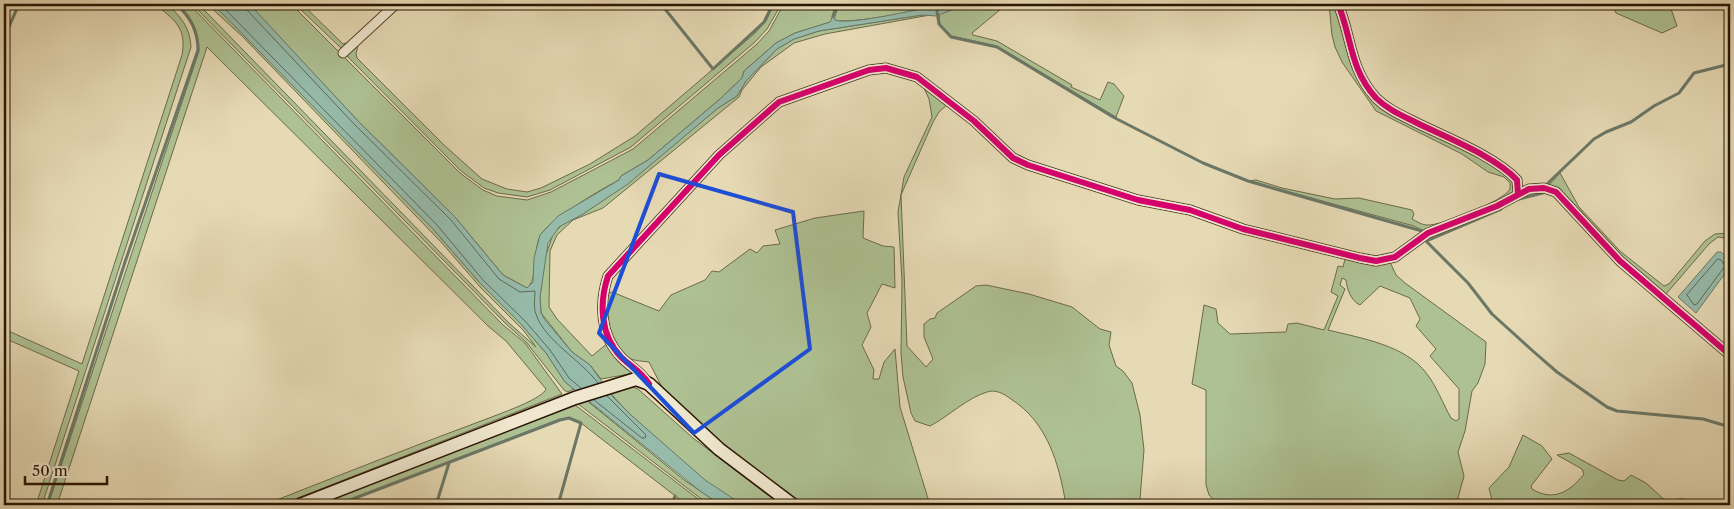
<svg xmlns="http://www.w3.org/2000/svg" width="1734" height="509" font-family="'Libre Caslon Text',serif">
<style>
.green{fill:#aec193;stroke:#6c6a4a;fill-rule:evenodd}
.water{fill:#96bbab;stroke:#6b7867}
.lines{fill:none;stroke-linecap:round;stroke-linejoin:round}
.shore{stroke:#606856;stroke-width:1}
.stream{stroke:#6b7867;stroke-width:3}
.street-casing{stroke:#5a462d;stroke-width:11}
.secondary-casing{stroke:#2b1400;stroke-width:15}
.street{stroke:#efe7cf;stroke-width:9}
.secondary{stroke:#efe7cf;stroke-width:12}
.cycleway-casing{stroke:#efe7cf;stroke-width:9}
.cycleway{stroke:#d6006c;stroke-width:6}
.marked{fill:none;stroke:#1d4ed8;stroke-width:4;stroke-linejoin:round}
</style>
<rect width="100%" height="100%" fill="#e6dab5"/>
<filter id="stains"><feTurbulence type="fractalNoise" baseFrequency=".004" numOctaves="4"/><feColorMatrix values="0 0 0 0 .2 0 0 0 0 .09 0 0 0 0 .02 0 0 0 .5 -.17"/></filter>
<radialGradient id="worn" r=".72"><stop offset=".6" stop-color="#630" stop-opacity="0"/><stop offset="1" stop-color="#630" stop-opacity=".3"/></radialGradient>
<g class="green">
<path d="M 155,4 L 167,4 C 181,17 190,27 191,47 L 42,505 L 36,505 L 79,371 L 4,338 L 4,329 L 82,364 L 182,55 C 187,27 174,20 155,4 Z"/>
<path d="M 178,4 L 189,4 L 503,325 L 525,343 L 562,394 L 280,505 L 264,505 C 342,474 419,444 497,415 C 507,411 543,398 546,389 L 506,341 L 488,326 L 207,47 L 57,505 L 48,505 L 199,51 C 199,32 192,17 178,4 Z"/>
<path d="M 192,4 L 198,4 L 209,15 L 509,323 L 536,347 L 523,330 L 481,288 L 441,242 L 243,37 L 207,4 L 213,4 L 234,24 L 433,229 L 480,283 L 521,324 L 546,353 L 565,382 L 574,389 L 568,392 L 564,390 L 526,342 L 505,323 Z"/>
<path d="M 248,4 L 291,4 L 460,173 L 483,190 L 497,196 L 527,200 L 551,192 L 633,149 L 757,44 L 769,31 L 781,9 L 788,6 L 813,4 L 844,6 L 871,4 L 947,4 C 930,9 848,25 834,20 L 837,10 L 834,9 L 831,22 L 795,33 L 776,43 L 744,71 L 742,78 L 720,99 L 648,160 L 621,176 L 619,180 C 603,188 547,221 540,236 C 533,250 538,280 527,288 L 503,275 L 455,217 L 359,122 Z"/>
<path d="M 295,4 L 302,4 L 343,44 L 353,41 L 343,50 Z"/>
<path d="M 774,4 L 788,4 L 779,8 L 767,29 L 755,42 L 631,147 L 550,190 L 527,197 L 498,193 L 484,188 L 461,171 L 346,55 L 359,41 L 356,54 L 357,58 L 444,145 L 482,179 L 507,189 L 527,192 L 541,188 L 590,164 L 635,136 L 754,34 L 766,21 Z"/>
<path d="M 967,4 L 1007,4 L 972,33 L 973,35 L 997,41 L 1072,85 L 1071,87 L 1100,100 L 1108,82 L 1114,84 L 1124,96 L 1116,117 L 997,46 L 952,36 L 940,24 L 939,14 Z"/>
<path d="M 1329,4 L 1336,4 L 1344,33 L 1375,99 L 1469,150 L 1513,179 L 1514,192 L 1510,196 L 1423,234 L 1422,230 L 1414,226 L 1249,181 L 1256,180 L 1282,188 L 1335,199 L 1359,198 L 1412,210 L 1414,214 L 1412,219 C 1416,221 1422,225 1427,225 C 1441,226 1504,201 1510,189 L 1510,183 L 1504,177 L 1488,172 L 1462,154 L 1376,111 L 1342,62 L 1335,47 L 1332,35 Z"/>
<path d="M 1611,4 L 1632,4 L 1634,7 L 1657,4 L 1670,6 L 1677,26 L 1662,33 L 1616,13 Z"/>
<path d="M 922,15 L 930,15 L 825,34 L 794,43 L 761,67 L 742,90 L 739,97 L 603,208 L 573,220 L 557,235 L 550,251 L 549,307 L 557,319 L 592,356 L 609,342 L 638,376 L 630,374 L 601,379 L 590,365 L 572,352 L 541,313 L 540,297 L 545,258 L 553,234 L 563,224 L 583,214 L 628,183 L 718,108 L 737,96 L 746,81 L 777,49 L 794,39 L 819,31 Z"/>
<path d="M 922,84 L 949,103 L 939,112 L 933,122 L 901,195 L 907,346 L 926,367 L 933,359 L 924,337 L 924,324 L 930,319 L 935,318 L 937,313 L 976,286 L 986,285 L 1029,294 L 1072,307 L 1100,329 L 1111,332 L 1109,345 L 1116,366 L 1123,371 L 1132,383 L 1140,415 L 1144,450 L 1140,499 L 1144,504 L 1150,505 L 1066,505 C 1059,464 1048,423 1011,399 C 1004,394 996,389 987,392 C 967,398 949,416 930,426 L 915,421 L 911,413 L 903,377 L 901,353 L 902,281 L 898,212 L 904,177 L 932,117 L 929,99 Z"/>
<path d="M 1560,173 L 1579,207 L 1620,251 L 1664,286 L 1669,284 L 1705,241 L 1715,234 L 1730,233 L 1730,239 L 1718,237 L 1709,244 L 1666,294 L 1636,271 L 1547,187 Z"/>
<path d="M 864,211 L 863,238 L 883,246 L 894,247 L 895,288 L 882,284 L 867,313 L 871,327 L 862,345 L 874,370 L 873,379 L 879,379 L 884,362 L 895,349 L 900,407 L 930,505 L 799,505 L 728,450 L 664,391 L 649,362 C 641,361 632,361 626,356 C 608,343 606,313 608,293 L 612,292 L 659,311 L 671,295 L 705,280 L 712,271 L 719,272 L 750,249 L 757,253 L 763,246 L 780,244 L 775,230 L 815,218 Z"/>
<path d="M 1345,259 L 1375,265 L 1390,262 L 1396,275 L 1405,283 L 1486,342 L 1485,364 L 1478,383 L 1472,391 L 1465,431 L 1458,452 L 1464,476 L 1456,505 L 1219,505 L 1209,495 L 1206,485 L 1206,390 L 1192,384 L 1204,305 L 1216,309 L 1218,323 L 1230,334 L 1286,332 L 1288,324 L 1297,323 L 1324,330 L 1338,296 L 1331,292 L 1338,266 L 1343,267 ZM 1342,278 L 1346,280 C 1347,289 1351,301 1360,305 L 1380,286 L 1410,298 L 1420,319 L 1416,326 L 1436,349 L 1430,356 L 1459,389 L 1459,419 L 1456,421 L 1451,418 C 1443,404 1437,387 1427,374 C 1406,345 1360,338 1328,330 L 1345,289 L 1340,285 Z"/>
<path d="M 627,385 L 638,389 L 693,438 L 781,505 C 770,505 755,508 743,505 C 721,501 624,412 609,391 Z"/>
<path d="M 585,399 L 684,480 L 721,505 L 709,505 L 577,403 Z"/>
<path d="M 574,404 L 706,505 L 687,505 L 581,423 L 569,418 L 560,419 L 335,505 L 314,505 Z"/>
<path d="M 1523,435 L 1542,446 L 1552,459 L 1531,486 L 1532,489 C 1553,502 1570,492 1584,474 L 1582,469 L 1557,455 L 1569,453 L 1618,480 L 1624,481 L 1631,475 L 1646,483 L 1668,503 L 1674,504 L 1678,499 L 1684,499 L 1696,505 L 1493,505 L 1489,488 L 1509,467 Z"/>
</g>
<g class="water">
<path d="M 213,4 L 248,4 L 254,9 L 359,122 L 455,217 L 503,275 L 527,288 L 533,282 L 534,258 L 540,235 L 558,216 L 619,180 L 621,176 L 648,160 L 720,99 L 742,78 L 744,71 L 776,43 L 795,33 L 830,22 L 833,16 L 835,20 C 850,26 926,7 947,4 C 953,3 960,4 967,4 L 936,16 L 922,15 L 819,31 L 794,39 L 777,49 L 746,81 L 737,96 L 718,108 L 628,184 L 583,214 L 559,227 L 548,243 L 540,297 L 541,313 L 545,320 L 572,352 L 590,365 L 613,397 L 632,416 L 705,480 L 743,505 L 721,505 L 700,491 L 565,382 L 546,353 L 521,324 L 480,283 L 433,229 Z"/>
<path d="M 1717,252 L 1721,252 L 1729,260 L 1729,268 L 1696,313 L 1678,297 Z"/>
</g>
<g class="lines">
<g class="shore">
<path d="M 220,4 L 437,225 L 483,280 L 525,321 L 550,350 L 569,378 L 581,388"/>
<path d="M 245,4 L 246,9 L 355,125 L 451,220 L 499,279 L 520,292 L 535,291 C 535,299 533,307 536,314 C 544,340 582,361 598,383"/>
<path d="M 1718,259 L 1721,260 L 1725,266 L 1697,304 L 1694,305 L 1687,295 Z"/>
<path d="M 594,400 L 642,438 L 645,438 L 646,435 L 607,396"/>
</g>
<g class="stream">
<path d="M 661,4 L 713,69 L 764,22 L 773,4"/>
<path d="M 937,11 L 939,24 L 951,37 L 997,47 L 1113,117 L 1203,163 L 1248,181 L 1422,231"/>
<path d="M 833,16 L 836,9"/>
<path d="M 4,38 L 19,4"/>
<path d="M 1548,183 L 1594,139 L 1606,132 L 1631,122 L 1654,106 L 1679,93 L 1694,73 L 1730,64"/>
<path d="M 1519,199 L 1543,193"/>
<path d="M 1501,209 L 1426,241 L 1468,283 L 1492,314 L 1534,352 L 1557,372 L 1607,407 L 1617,411 L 1703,419 L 1730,427"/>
<path d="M 47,505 L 125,262 L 198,50 C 198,31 190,16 176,4"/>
<path d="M 337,505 L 560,420 L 569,418 L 581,423 L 558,505"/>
<path d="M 436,505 L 449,463"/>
<path d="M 672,505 L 675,496"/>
</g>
<g class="street-casing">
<g id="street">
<path d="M 1338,4 C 1352,37 1349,68 1376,98 C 1387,109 1401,115 1415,122 C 1445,137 1495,156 1517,180 L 1518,194"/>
<path d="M 343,53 L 396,4"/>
<path d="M 648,383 C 639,369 631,368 621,357 C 600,335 599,303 608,276 L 719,155 L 779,102 L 869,70 L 886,68 L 917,77 L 974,121 L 1013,158 L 1028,165 L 1138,200 L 1190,210 L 1243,229 L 1360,258 L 1376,261 L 1395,257 L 1428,233 L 1497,206 L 1529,189 L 1544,188 L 1556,192 L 1620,261 L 1730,355"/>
</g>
</g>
<g class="secondary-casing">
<path id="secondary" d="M 300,505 L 575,398 L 636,379 L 649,384 L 719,449 L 793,505"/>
</g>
<use href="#street" class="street"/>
<use href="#secondary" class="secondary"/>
<g class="cycleway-casing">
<g id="cycleway">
<path d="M 1338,4 C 1352,37 1349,68 1376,98 C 1387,109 1401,115 1415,122 C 1445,137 1495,156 1517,180 L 1518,194"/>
<path d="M 649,384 C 639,369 632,368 621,357 C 600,335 599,303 608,276 L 719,155 L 779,102 L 869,70 L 886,68 L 917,77 L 974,121 L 1013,158 L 1028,165 L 1138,200 L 1190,210 L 1243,229 L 1360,258 L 1376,261 L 1395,257 L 1428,233 L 1497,206 L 1529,189 L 1544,188 L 1556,192 L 1620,261 L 1730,355"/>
</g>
</g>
<use href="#cycleway" class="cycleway"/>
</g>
<path class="marked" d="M 659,174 L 793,212 L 810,349 L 694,433 L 599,333 Z"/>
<rect width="1734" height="509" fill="none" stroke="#e6dab5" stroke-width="20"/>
<rect x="5" y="5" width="1724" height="499" fill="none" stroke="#2b1400" stroke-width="2.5"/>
<rect x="10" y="10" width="1714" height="489" fill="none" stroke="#2b1400"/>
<path d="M25 476v8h82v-8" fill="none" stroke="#2b1400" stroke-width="2.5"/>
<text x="32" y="476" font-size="15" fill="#2b1400" stroke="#efe7cf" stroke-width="4" paint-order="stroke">50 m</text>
<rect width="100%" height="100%" filter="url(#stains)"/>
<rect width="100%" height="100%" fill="url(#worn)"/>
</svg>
